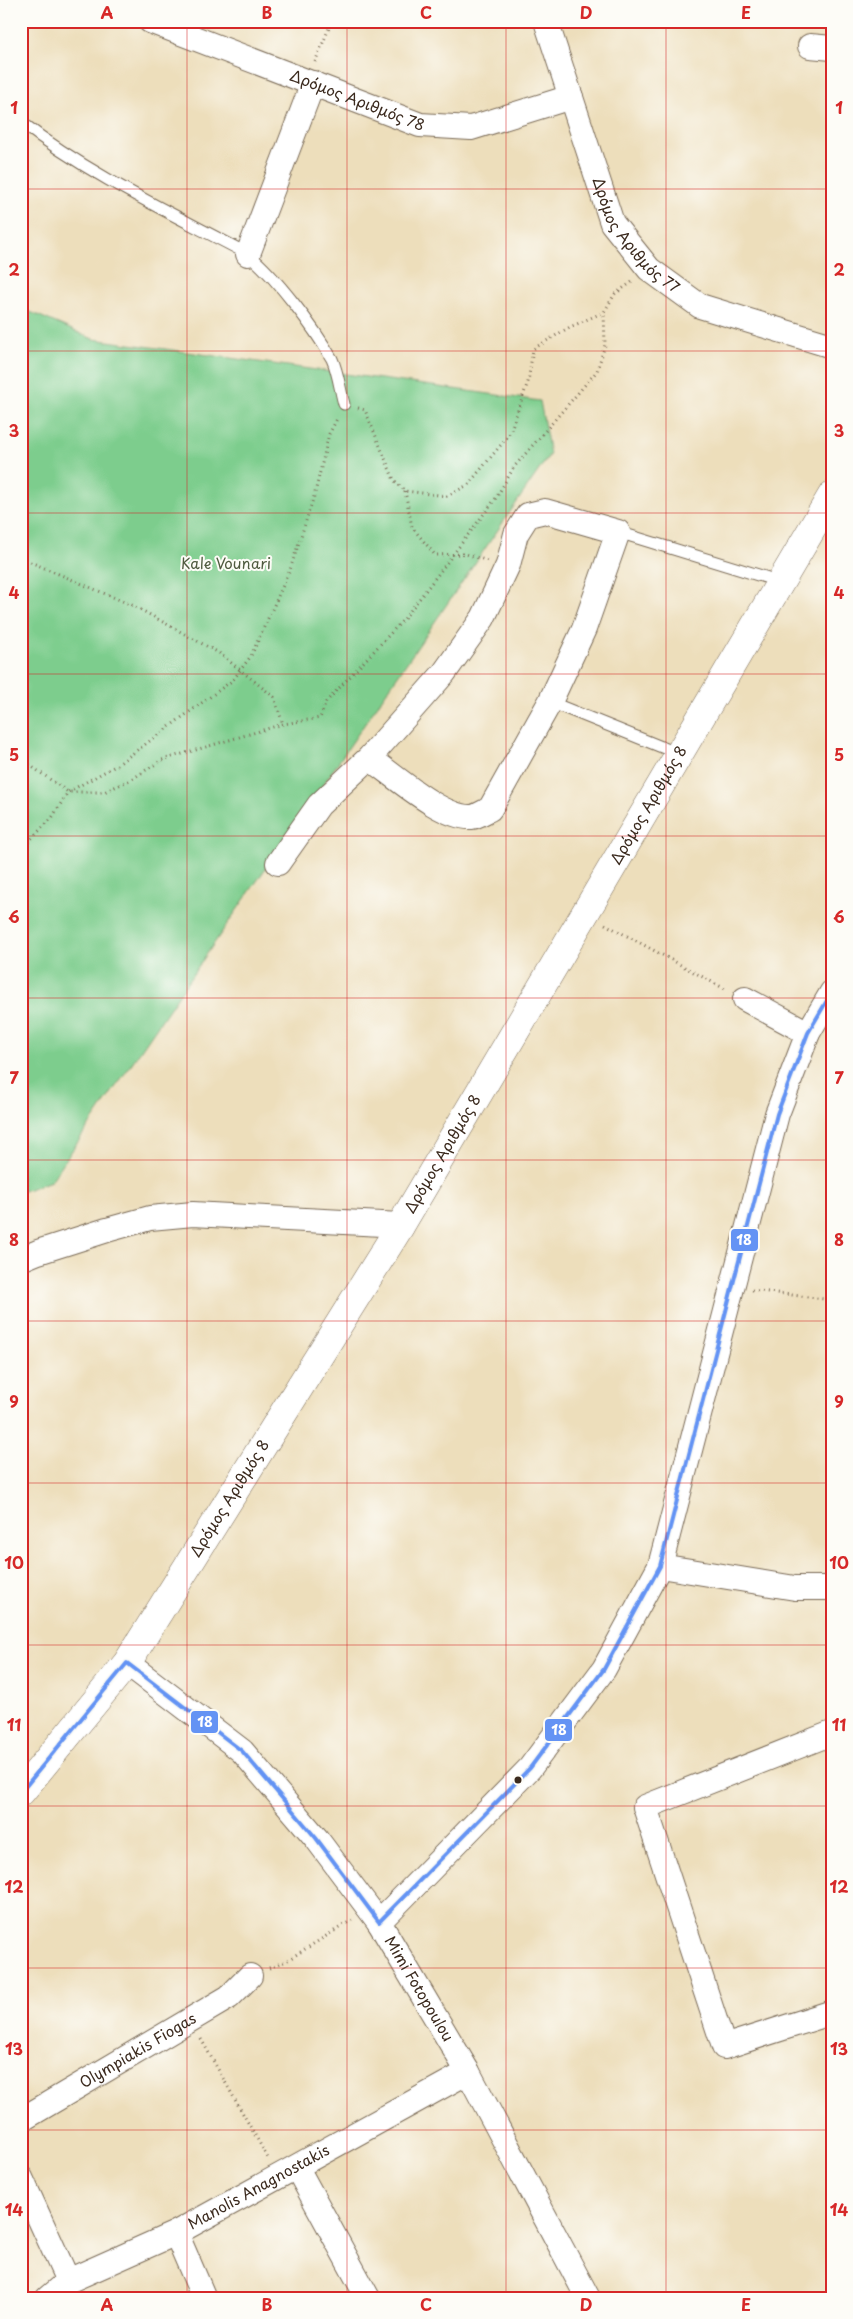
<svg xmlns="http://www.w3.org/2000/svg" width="853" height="2319" font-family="'Playpen Sans',sans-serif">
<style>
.green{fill:#7dcd8d;stroke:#5c7c56}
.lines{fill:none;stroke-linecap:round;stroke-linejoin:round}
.service-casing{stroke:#796955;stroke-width:13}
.minor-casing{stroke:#796955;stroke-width:26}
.tertiary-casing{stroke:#796955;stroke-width:29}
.path{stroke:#796955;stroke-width:3;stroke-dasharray:1 4;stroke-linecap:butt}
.service{stroke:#fff;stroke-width:11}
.minor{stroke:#fff;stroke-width:24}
.tertiary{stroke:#fff;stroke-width:28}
.bus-1-casing{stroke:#fdfcf7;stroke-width:8}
.bus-1{stroke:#6493f4;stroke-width:4}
.grid{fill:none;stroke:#d62828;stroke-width:1;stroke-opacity:0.55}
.bus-dot{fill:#3b2a1e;stroke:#fdfcf7;stroke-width:2}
.labels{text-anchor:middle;stroke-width:4;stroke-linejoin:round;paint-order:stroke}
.street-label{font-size:15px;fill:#3b2a1e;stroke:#fdfcf7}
.park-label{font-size:15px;fill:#4f5b3f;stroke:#fdfcf7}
.line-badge{stroke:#fdfcf7;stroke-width:2}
.badge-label{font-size:14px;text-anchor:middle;font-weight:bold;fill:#fff}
.neatline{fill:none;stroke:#d62828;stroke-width:2}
.grid-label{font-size:16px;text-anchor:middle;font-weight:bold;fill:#d62828}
</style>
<rect width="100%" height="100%" fill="#fdfcf7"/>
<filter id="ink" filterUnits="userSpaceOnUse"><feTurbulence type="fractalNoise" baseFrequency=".02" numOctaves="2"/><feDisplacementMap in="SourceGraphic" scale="10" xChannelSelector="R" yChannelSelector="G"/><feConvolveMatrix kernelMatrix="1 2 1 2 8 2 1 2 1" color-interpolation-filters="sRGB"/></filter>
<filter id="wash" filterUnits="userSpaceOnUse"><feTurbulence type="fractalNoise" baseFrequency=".0096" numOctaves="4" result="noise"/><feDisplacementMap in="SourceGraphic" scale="20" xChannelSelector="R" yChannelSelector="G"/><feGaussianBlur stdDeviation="1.12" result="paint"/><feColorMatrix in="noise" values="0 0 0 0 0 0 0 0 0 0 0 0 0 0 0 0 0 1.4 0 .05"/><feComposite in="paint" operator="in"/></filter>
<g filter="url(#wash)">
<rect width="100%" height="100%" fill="#eddebb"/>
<path class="green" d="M 21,308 L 93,339 L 540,401 L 550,454 L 51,1181 L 21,1192 Z"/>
</g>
<g filter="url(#ink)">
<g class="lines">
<g class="service-casing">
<g id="service">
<path d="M 21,122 C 89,175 171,213 248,254 C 277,278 313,326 332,359 C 338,372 340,390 344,404"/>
<path d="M 618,532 L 781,582"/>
<path d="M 550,702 L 679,754"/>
</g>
</g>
<g class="minor-casing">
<g id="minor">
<path id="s1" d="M 150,21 L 420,125 L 471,128 L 571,97"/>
<path id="s2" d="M 546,21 L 612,223 L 649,269 L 700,306 L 832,346"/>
<path d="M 810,46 L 832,48"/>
<path d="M 248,254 L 313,83"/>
<path d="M 278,863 L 319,805 L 369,758 L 444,673 L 483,618 L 508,565 L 516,534 L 528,515 L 545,511 L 618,532 L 584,629 L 550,702 L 490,809 C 485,811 478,816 472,817 C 442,819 394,775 369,758"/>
<path d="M 745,999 L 808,1033"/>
<path d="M 21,1259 L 38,1252 L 107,1230 L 150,1218 L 193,1214 L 401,1225"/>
<path d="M 660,1566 L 795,1588 L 832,1588"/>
<path id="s3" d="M 127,1663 L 242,1751 L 316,1838 L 379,1922 L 468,2072 L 588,2298"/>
<path d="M 379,1922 L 530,1768 L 604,1669 L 660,1566 L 777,1114 L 808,1033 L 832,992"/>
<path d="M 830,2013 L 724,2047 L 645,1807 L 832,1733"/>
<path id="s4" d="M 21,2120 L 229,1997 L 250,1976"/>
<path d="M 297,2168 L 368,2298"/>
<path d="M 21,2178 L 68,2281"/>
<path d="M 176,2233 L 204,2298"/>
<path id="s5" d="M 48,2298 L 68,2281 L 176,2233 L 468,2072"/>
</g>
</g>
<g class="tertiary-casing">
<g id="tertiary">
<path id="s6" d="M 21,1792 L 127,1663 L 401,1225 L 832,495"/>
</g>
</g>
<g class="path">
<path d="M 315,62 L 332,21"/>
<path d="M 358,408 L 365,410 L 394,480 L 405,491 L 447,496 L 468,485 L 509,435 L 528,382 L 533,349 L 570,327 L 604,312 L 615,294 L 632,282"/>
<path d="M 405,491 L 412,527 L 435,555 L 466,554 L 488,561"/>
<path d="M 21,558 L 134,606 L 219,653 L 274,697 L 283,724"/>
<path d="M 21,759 L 68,792 L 104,792 L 132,779 L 162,760 L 283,724 L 320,718 L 326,702 L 404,619 L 496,498 L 514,467 L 597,371 L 605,345 L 604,312"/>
<path d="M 21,849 L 52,818 L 68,792 L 117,765 L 233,680 L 251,656 L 290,570 L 315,493 L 329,434 L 338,417"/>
<path d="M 605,924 L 727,990"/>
<path d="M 752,1290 L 832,1300"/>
<path d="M 269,1968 L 286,1961 L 352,1920"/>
<path d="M 201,2039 L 269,2160"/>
</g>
<use href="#service" class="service"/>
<use href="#minor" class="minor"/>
<use href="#tertiary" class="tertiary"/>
<g class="bus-1-casing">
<path id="bus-1" d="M 21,1792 L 127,1663 L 242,1751 L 316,1838 L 379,1922 L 530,1768 L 604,1669 L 660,1566 L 777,1114 L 808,1033 L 832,992"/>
</g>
<use href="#bus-1" class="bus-1"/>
</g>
</g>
<path class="grid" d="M 187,21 L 187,2298M 347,21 L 347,2298M 506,21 L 506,2298M 666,21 L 666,2298M 21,189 L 832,189M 21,351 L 832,351M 21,513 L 832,513M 21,674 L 832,674M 21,836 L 832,836M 21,998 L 832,998M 21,1160 L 832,1160M 21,1321 L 832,1321M 21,1483 L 832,1483M 21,1645 L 832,1645M 21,1806 L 832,1806M 21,1968 L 832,1968M 21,2130 L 832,2130"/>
<circle class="bus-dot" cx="518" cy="1780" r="4.5"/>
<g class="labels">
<g class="street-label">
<text dy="5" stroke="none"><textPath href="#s1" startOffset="222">Δρόμος Αριθμός 78</textPath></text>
<text dy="5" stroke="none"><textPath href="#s2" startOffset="236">Δρόμος Αριθμός 77</textPath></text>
<text dy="5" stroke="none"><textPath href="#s6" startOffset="1171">Δρόμος Αριθμός 8</textPath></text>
<text dy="5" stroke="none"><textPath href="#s6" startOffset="766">Δρόμος Αριθμός 8</textPath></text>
<text dy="5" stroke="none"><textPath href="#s6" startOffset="361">Δρόμος Αριθμός 8</textPath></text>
<text dy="5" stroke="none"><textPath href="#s3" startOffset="442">Mimi Fotopoulou</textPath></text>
<text dy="5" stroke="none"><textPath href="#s4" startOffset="136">Olympiakis Fiogas</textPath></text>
<text dy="5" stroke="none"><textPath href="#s5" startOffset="239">Manolis Anagnostakis</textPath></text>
</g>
<g class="park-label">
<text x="226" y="569">Kale Vounari</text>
</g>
</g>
<g class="line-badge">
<rect x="730" y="1228" width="29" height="24" rx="5" fill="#6493f4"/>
<rect x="190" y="1710" width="29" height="24" rx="5" fill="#6493f4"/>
<rect x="544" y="1718" width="29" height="24" rx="5" fill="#6493f4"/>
</g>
<g class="badge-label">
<text x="744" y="1245">18</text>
<text x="205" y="1727">18</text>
<text x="559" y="1735">18</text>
</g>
<rect width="853" height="2319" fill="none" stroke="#fdfcf7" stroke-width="55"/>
<rect x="28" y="28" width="798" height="2264" class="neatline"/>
<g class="grid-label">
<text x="107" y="19">A</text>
<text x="267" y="19">B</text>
<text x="426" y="19">C</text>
<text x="586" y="19">D</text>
<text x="746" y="19">E</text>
<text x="14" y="114">1</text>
<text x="839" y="114">1</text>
<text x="14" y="276">2</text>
<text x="839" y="276">2</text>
<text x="14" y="437">3</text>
<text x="839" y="437">3</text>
<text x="14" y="599">4</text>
<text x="839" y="599">4</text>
<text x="14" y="761">5</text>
<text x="839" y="761">5</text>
<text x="14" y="923">6</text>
<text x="839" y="923">6</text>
<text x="14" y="1084">7</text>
<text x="839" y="1084">7</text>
<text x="14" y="1246">8</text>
<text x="839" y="1246">8</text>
<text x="14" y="1408">9</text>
<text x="839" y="1408">9</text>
<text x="14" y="1569">10</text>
<text x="839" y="1569">10</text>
<text x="14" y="1731">11</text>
<text x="839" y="1731">11</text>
<text x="14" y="1893">12</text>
<text x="839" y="1893">12</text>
<text x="14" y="2055">13</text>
<text x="839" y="2055">13</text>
<text x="14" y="2216">14</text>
<text x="839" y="2216">14</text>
<text x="107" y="2311">A</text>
<text x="267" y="2311">B</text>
<text x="426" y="2311">C</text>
<text x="586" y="2311">D</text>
<text x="746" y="2311">E</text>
</g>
</svg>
